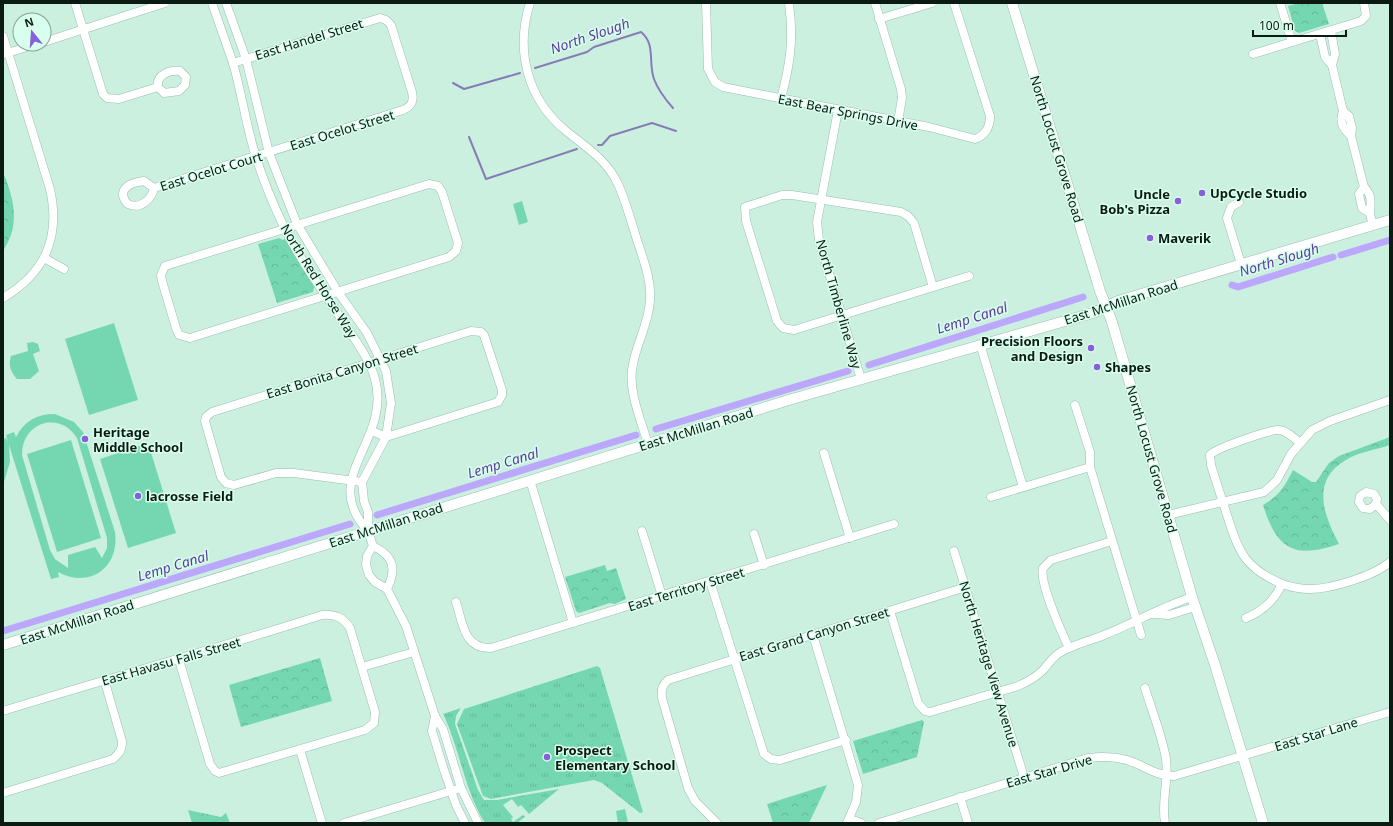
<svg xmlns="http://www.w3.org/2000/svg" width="1393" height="826" font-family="'Noto Sans',sans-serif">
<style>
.grass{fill:url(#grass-tufts)}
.park{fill:url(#park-crowns)}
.pitch{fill:#75d7b2;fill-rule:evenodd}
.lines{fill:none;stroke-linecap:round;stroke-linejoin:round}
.stream{stroke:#867db6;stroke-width:2}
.canal{stroke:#bba7fc;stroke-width:7}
.minor-casing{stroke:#99beae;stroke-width:9}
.major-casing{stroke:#99beae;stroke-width:11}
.minor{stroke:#fff;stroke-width:8}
.major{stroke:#fff;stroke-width:10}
.poi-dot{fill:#8660db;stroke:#d8feed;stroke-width:1.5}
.labels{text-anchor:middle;stroke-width:3;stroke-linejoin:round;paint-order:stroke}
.street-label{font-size:13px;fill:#0c1a14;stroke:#d8feed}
.poi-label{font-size:13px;font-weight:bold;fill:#0c1a14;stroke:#d8feed;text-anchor:start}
.water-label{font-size:14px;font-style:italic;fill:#5c3d9e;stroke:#d8feed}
</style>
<defs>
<pattern id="grass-tufts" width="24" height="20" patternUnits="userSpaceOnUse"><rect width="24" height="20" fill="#75d7b2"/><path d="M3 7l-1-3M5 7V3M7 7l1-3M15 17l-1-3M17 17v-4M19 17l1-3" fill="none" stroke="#64b898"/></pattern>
<pattern id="park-crowns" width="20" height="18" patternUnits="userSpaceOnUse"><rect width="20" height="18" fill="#75d7b2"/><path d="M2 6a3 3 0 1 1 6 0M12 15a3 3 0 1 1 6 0" fill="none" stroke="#64b898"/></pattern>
</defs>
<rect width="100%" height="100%" fill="#cbf0e0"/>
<g class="grass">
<path d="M 597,666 L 600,668 L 643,812 L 640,813 L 602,783 L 594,780 L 491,799 L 483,796 L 457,724 L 464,709 Z"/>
<path d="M 461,708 L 456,716 L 455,724 L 478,790 L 484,800 L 497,800 L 559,789 L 529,814 L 521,805 L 518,807 L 512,799 L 503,805 L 513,817 L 511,819 L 513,822 L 523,815 L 525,817 L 517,823 L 485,823 C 464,790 460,749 443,714 Z"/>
</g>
<g class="park">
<path d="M 1298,3 L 1322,3 L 1329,24 L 1299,33 L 1295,31 L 1288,6 Z"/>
<path d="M 3,174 C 6,177 7,183 9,188 C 16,211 17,230 3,251 Z"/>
<path d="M 279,238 L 283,240 L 287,238 L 317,286 L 314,288 L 313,292 L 277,303 L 258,244 Z"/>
<path d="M 1390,437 L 1390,445 C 1376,450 1358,452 1346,460 C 1310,481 1324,515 1339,544 C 1295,559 1277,550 1263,505 C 1279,496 1285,486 1293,470 L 1312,482 L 1316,482 L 1329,463 L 1339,456 Z"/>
<path d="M 605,565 L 607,571 L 616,568 L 626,599 L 615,604 L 610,603 L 579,613 L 576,611 L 565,577 Z"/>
<path d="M 320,658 L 332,701 L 241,727 L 229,685 Z"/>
<path d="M 922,720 L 924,722 L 917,757 L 863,774 L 853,741 Z"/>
<path d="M 827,785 L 809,823 L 773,823 L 767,804 Z"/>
<path d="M 188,810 L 221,817 L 226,813 L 230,823 L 192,823 Z"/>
</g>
<g class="pitch">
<path d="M 522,201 L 528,222 L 519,225 L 513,204 Z"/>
<path d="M 114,323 L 138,400 L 89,415 L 65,339 Z"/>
<path d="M 33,342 L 38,344 L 40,351 L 33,354 L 39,371 L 30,379 L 17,379 C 11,372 8,366 11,356 L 28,351 L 27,343 Z"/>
<path d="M 55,414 L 74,422 L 83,432 L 115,532 C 120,568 89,589 58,572 L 59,577 L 51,579 L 9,445 L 10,462 L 3,485 L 3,439 L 6,438 L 8,442 L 6,435 L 14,432 L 16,437 C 24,421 37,414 55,414 ZM 45,423 C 59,421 69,426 77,438 L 107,538 L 107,548 L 102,558 L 95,547 L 68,555 L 68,568 L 55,559 L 50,550 L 22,455 C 22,439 30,427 45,423 Z"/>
<path d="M 71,440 L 101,538 L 57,552 L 27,454 Z"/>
<path d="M 148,443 L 176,533 L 128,548 L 100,459 Z"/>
<path d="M 625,809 L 628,822 L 618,823 L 616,811 Z"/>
</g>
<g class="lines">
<g class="stream">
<path d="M 535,68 L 587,52 L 594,47 L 641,32 C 656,44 648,63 654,79 C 658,90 665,99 673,108"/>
<path d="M 453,83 L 464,89 L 520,73"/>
<path d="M 469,137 L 486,179 L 577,149"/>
<path d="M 598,145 L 602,145 L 610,136 L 652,123 L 676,131"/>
</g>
<g class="canal">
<path d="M 1341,255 L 1390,240"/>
<path d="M 1232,285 L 1238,287 L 1333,257"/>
<path d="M 869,365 L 1083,297"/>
<path d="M 656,429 L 848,371"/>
<path d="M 377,515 L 636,435"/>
<path d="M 3,631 L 350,524"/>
</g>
<g class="minor-casing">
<g id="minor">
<path d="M 75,3 L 103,94 L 107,98 L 119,99 L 158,87 C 156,74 170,70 180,71 L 186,77 L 185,85 L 179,91 L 164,93 L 158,87"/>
<path d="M 212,3 C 219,23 226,43 233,63 C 242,94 246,126 256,157 C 263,180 273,204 284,227 C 301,262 325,294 346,326 C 357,343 370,360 375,379 C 392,442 318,477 368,531"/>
<path d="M 226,3 L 246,59 L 269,153 L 297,224 L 338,292 L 367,333 L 386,371 L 391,403 L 386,437 L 362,482 L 364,501 L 368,512 L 368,531 L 373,546 L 367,556 L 366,565 L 369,575 L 375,582 L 387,589 L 406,626 L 435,716 L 443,729 L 461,788 L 478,823"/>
<path d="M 530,3 C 515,50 527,99 566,131 C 586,147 607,160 618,184 C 625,199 629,215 634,230 C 640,252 652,277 650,300 C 649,323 637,342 633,364 C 627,389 641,420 648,444"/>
<path d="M 706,3 L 708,69 L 715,82 L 723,87 L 929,127 L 975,139 C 986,135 990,127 990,116 L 954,3"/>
<path d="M 875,3 L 901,89 L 902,98 L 898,122"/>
<path d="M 1280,3 L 1292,42"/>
<path d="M 879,19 L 932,3"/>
<path d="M 1320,34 L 1325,57 L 1332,65 L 1335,54 L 1331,31"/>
<path d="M 3,36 L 50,189 C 61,238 45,273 3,298"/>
<path d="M 44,42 L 165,3"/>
<path d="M 4,54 L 37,44"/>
<path d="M 1253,54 L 1361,21 L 1366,16 L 1364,3"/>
<path d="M 1332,65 L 1343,111"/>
<path d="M 781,99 C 790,64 794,40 789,3"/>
<path d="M 838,110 L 817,222 L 819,240 L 861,379"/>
<path d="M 1351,136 C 1343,129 1339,122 1343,111 L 1349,116 L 1352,128 L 1351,136 L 1364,187"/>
<path d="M 144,181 L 154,188 C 152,199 140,210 128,204 C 125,202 124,199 123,196 C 122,185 136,182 144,181 Z"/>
<path d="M 429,184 L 438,186 L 442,192 L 458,243 L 456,251 L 449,257 L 190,338 L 179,335 L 176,328 L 162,281 L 161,275 L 165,266 Z"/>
<path d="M 154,188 L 403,110 C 412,106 414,101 412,92 L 391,25 L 386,20 L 380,18 L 233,63"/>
<path d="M 1239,202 L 1231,207 L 1227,218 L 1241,264"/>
<path d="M 1370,213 L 1362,208 L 1359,194 L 1364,187 C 1372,195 1371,201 1370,212 C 1370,216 1372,221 1373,225"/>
<path d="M 44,258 L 64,269"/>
<path d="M 933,287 L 914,223 L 908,216 L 901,212 L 792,195 L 782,195 L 745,207 L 746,221 L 777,321 L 783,328 L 794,330 L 969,276"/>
<path d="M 980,344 L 1023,487"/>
<path d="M 1075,405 L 1090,452 L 1090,467 L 1141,635"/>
<path d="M 824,453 L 850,538"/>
<path d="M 530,480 L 573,623"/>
<path d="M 362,482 L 294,473 L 276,473 L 234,485 L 226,483 L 221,477 L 205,421 L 206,417 L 212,412 L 471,331 L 481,332 L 484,335 L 502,390 L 502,395 L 498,402 L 386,437 L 372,431"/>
<path d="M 991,497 L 1090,467"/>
<path d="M 1376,504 L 1370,509 L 1363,508 L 1359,502 L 1360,496 L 1366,492 L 1374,494 L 1377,499 L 1376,504 L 1390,520"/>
<path d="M 1168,515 L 1264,492 L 1277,480 L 1291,454 L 1312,430 L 1330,421 L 1390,400"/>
<path d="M 642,531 L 662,596"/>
<path d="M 754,534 L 764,565"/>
<path d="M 373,546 C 394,556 397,569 387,589"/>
<path d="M 954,551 L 1024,777"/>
<path d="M 710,581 L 764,754 L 771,759 L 780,760 L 846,740"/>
<path d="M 1282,584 C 1245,568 1239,553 1227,515 C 1222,499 1216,482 1211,465 L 1210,455 C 1214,449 1269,430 1278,430 C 1286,430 1294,438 1300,443"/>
<path d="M 456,602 C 463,624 464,649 491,648 L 894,524"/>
<path d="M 890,611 L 918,703 L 925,711 L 930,712 L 1018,686 C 1027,682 1035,678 1042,671 C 1048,665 1053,656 1061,652 C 1075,644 1090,641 1104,635 C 1134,623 1161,607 1192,597"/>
<path d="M 1154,614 L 1169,615 L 1195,607"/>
<path d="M 1246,618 C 1263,611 1274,601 1282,584 C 1291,587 1301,589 1310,589 C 1331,589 1374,576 1390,562"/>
<path d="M 813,635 L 858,785 L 856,802 L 847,823"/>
<path d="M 1069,648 C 1062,633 1039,582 1043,568 L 1051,560 L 1112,541"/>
<path d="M 362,667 L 414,652"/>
<path d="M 1145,688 C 1152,711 1162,735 1166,759 C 1169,780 1161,801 1165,823"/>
<path d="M 3,711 C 109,678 216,649 322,615 C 335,614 343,617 350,628 L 375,712 L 374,723 L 365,730 L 219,773 L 215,771 L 210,764 L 179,660"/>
<path d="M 435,716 L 432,731 L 444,770 L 456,805 L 465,823"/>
<path d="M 300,750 L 322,823"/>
<path d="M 3,793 L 113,759 C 120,753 122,750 122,741 L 104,679"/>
<path d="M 960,797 L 968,823"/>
<path d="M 850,819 L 861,823"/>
<path d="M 344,823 L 461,788"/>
<path d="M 717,823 L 695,801 L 688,788 L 662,698 C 661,689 662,686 668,680 L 966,587"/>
<path d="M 879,823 L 1088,758 C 1104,756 1121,757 1135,763 C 1149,769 1159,776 1174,776 L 1390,712"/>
</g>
</g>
<g class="major-casing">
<g id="major">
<path d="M 1012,3 L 1100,291 L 1112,322 L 1192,597 L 1215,665 L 1263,823"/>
<path d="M 3,645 L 792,399 L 1093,313 L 1118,301 L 1390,220"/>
</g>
</g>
<use href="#minor" class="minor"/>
<use href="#major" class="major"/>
</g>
<g class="poi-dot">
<circle cx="1202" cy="193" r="4"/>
<circle cx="1178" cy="201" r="4"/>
<circle cx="1150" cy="238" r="4"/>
<circle cx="1091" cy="348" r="4"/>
<circle cx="1097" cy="367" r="4"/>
<circle cx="85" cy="439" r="4"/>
<circle cx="138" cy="496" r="4"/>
<circle cx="547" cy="757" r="4"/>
</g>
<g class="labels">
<g class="street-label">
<text transform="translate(309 39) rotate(-17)" y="5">East Handel Street</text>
<text transform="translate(848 112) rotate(11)" y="5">East Bear Springs Drive</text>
<text transform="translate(342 130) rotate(-17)" y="5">East Ocelot Street</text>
<text transform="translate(1057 149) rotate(73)" y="5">North Locust Grove Road</text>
<text transform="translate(211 171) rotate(-17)" y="5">East Ocelot Court</text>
<text transform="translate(319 281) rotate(58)" y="5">North Red Horse Way</text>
<text transform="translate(1121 302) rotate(-18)" y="5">East McMillan Road</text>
<text transform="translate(839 304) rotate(74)" y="5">North Timberline Way</text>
<text transform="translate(342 371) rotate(-17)" y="5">East Bonita Canyon Street</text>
<text transform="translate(696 429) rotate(-17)" y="5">East McMillan Road</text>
<text transform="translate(1152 459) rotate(74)" y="5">North Locust Grove Road</text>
<text transform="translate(386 525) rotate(-18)" y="5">East McMillan Road</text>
<text transform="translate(686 589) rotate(-17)" y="5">East Territory Street</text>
<text transform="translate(77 622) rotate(-18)" y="5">East McMillan Road</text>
<text transform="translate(814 634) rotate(-17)" y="5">East Grand Canyon Street</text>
<text transform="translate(171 661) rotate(-16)" y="5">East Havasu Falls Street</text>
<text transform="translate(989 664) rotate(73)" y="5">North Heritage View Avenue</text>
<text transform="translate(1316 734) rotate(-17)" y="5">East Star Lane</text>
<text transform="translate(1049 771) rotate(-16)" y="5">East Star Drive</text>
</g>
<g class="poi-label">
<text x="1210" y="198">UpCycle Studio</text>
<text x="1170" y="199" text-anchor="end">Uncle<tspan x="1170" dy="15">Bob's Pizza</tspan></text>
<text x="1158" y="243">Maverik</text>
<text x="1083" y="346" text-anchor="end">Precision Floors<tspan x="1083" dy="15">and Design</tspan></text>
<text x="1105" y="372">Shapes</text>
<text x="93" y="437">Heritage<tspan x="93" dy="15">Middle School</tspan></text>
<text x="146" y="501">lacrosse Field</text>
<text x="555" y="755">Prospect<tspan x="555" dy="15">Elementary School</tspan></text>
</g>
<g class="water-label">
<text transform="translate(590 36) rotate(-19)" y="5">North Slough</text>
<text transform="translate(1279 260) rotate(-17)" y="5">North Slough</text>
<text transform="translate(972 318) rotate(-18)" y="5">Lemp Canal</text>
<text transform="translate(503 463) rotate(-17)" y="5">Lemp Canal</text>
<text transform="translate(173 566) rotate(-17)" y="5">Lemp Canal</text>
</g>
</g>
<rect width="1393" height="826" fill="none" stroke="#0c1a14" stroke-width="8"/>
<g transform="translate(32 32) rotate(343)"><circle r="19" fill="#d8feed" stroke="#86a396"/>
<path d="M0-3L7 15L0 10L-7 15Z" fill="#8660db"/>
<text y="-6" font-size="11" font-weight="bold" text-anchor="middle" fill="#0c1a14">N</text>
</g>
<path d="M1253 30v6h93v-6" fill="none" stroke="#0c1a14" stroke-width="2"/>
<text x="1259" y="30" font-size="12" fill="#0c1a14" stroke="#d8feed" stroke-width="3" paint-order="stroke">100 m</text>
</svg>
